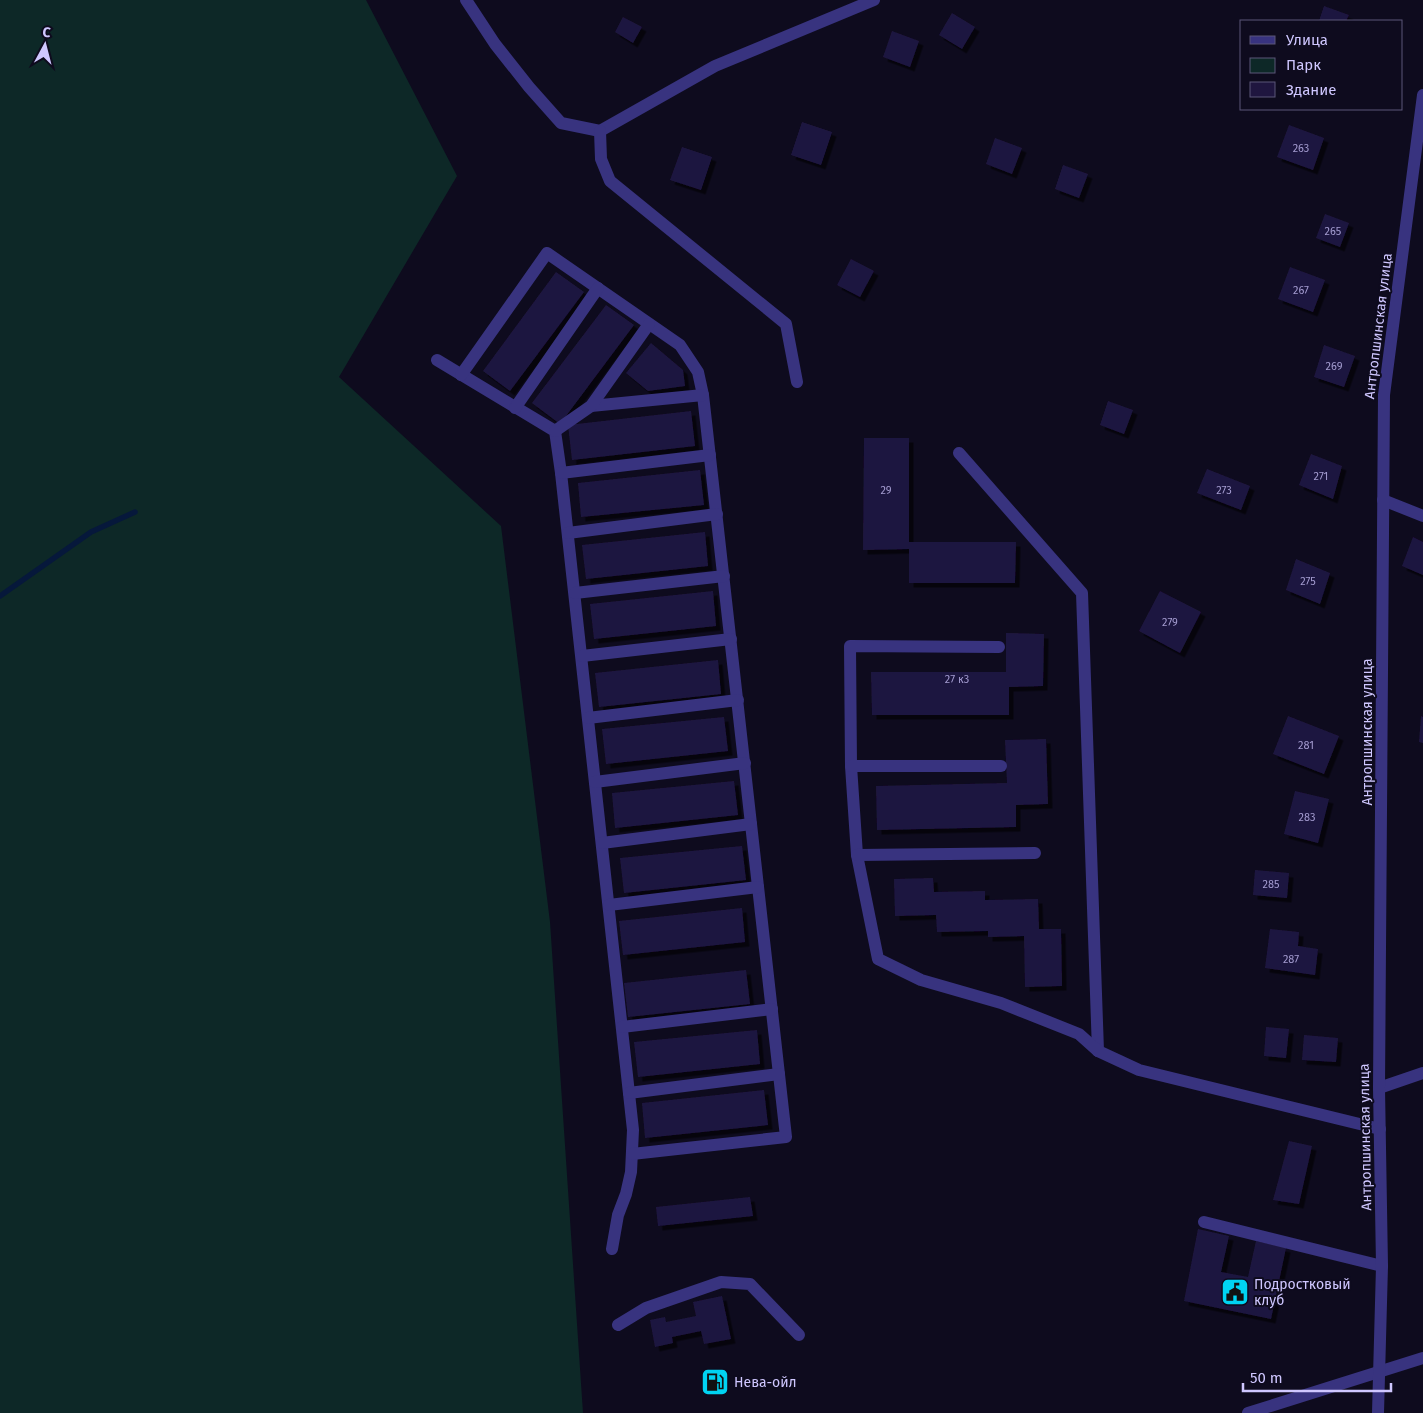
<svg xmlns="http://www.w3.org/2000/svg" width="1423" height="1413" font-family="'Fira Sans',sans-serif">
<style>
.green{fill:#0d2827}
.lines{fill:none;stroke-linecap:round;stroke-linejoin:round}
.stream{stroke:#06183b;stroke-width:5.5}
.building{fill:#1f163f;filter:url(#shadow)}
.minor{stroke:#38337f;stroke-width:12}
.labels{text-anchor:middle;stroke-width:4;stroke-linejoin:round;paint-order:stroke}
.number-label{font-size:11px;fill:#a39bcf}
.street-label{font-size:14px;fill:#cfc7ff;stroke:#0e0b1e}
.poi-label{font-size:14px;fill:#cfc7ff;stroke:#0e0b1e;text-anchor:start}
</style>
<defs>
<filter id="shadow"><feDropShadow dx="4.5" dy="4.5" stdDeviation="0" flood-color="#0009"/></filter>
</defs>
<rect width="100%" height="100%" fill="#0e0b1e"/>
<path class="green" d="M 0,0 L 366,0 L 457,176 L 339,377 L 501,526 L 550,922 L 583,1413 L 0,1413 Z"/>
<g class="lines">
<path class="stream" d="M 0,596 L 91,532 L 135,512"/>
</g>
<g class="building">
<path d="M 1324,6 L 1349,15 L 1346,21 L 1319,21 Z"/>
<path d="M 952,13 L 975,27 L 962,49 L 939,35 Z"/>
<path d="M 623,17 L 642,27 L 633,43 L 615,32 Z"/>
<path d="M 892,31 L 919,41 L 910,67 L 883,57 Z"/>
<path d="M 802,122 L 832,132 L 821,165 L 791,155 Z"/>
<path d="M 1289,125 L 1324,138 L 1313,170 L 1277,157 Z"/>
<path d="M 995,138 L 1022,148 L 1012,174 L 986,164 Z"/>
<path d="M 682,147 L 712,157 L 701,190 L 670,180 Z"/>
<path d="M 1063,165 L 1088,174 L 1079,198 L 1055,189 Z"/>
<path d="M 1325,214 L 1349,223 L 1340,247 L 1316,238 Z"/>
<path d="M 851,259 L 874,271 L 860,297 L 837,285 Z"/>
<path d="M 1290,267 L 1325,280 L 1313,312 L 1278,299 Z"/>
<path d="M 556,272 L 584,292 L 510,391 L 483,371 Z"/>
<path d="M 606,305 L 634,325 L 560,424 L 532,403 Z"/>
<path d="M 651,343 L 683,370 L 685,386 L 648,391 L 626,373 Z"/>
<path d="M 1324,345 L 1355,356 L 1344,387 L 1314,377 Z"/>
<path d="M 1108,401 L 1133,410 L 1124,434 L 1100,425 Z"/>
<path d="M 691,411 L 695,446 L 572,460 L 568,425 Z"/>
<path d="M 864,438 L 909,438 L 909,542 L 1016,542 L 1015,583 L 909,583 L 909,549 L 863,550 Z"/>
<path d="M 1311,454 L 1342,466 L 1333,499 L 1299,485 Z"/>
<path d="M 1207,469 L 1250,486 L 1241,510 L 1197,493 Z"/>
<path d="M 700,470 L 704,505 L 581,517 L 578,483 Z"/>
<path d="M 705,532 L 708,566 L 586,579 L 582,545 Z"/>
<path d="M 1413,537 L 1423,542 L 1423,575 L 1402,566 Z"/>
<path d="M 1296,559 L 1330,573 L 1320,604 L 1286,590 Z"/>
<path d="M 713,591 L 716,626 L 594,639 L 590,604 Z"/>
<path d="M 1160,591 L 1201,612 L 1180,653 L 1139,631 Z"/>
<path d="M 1006,633 L 1044,634 L 1043,686 L 1009,687 L 1009,715 L 872,715 L 871,672 L 1006,672 Z"/>
<path d="M 718,660 L 721,694 L 599,707 L 595,673 Z"/>
<path d="M 1288,716 L 1339,736 L 1324,774 L 1273,754 Z"/>
<path d="M 1421,716 L 1423,717 L 1423,743 L 1419,742 Z"/>
<path d="M 724,717 L 728,751 L 606,764 L 602,729 Z"/>
<path d="M 1046,739 L 1048,804 L 1016,805 L 1016,827 L 877,830 L 876,786 L 1007,783 L 1005,740 Z"/>
<path d="M 734,781 L 738,815 L 615,828 L 612,793 Z"/>
<path d="M 1295,791 L 1329,799 L 1318,843 L 1284,834 Z"/>
<path d="M 742,846 L 746,880 L 624,893 L 620,858 Z"/>
<path d="M 1255,870 L 1289,873 L 1287,898 L 1253,895 Z"/>
<path d="M 933,878 L 934,892 L 985,891 L 985,900 L 1038,899 L 1039,929 L 1061,929 L 1062,986 L 1025,987 L 1024,936 L 988,937 L 988,931 L 937,932 L 936,915 L 895,916 L 894,879 Z"/>
<path d="M 742,908 L 745,942 L 623,955 L 619,921 Z"/>
<path d="M 1270,929 L 1299,932 L 1298,946 L 1318,949 L 1315,975 L 1265,968 Z"/>
<path d="M 746,970 L 750,1004 L 628,1017 L 624,983 Z"/>
<path d="M 1266,1027 L 1289,1029 L 1286,1058 L 1264,1056 Z"/>
<path d="M 757,1030 L 760,1064 L 638,1077 L 634,1042 Z"/>
<path d="M 1304,1035 L 1338,1038 L 1336,1062 L 1302,1060 Z"/>
<path d="M 764,1090 L 768,1125 L 645,1138 L 642,1103 Z"/>
<path d="M 1289,1141 L 1312,1146 L 1299,1204 L 1273,1200 Z"/>
<path d="M 750,1197 L 753,1216 L 658,1226 L 656,1207 Z"/>
<path d="M 1198,1229 L 1229,1236 L 1221,1272 L 1248,1277 L 1256,1241 L 1286,1248 L 1271,1319 L 1184,1301 Z"/>
<path d="M 722,1296 L 731,1339 L 704,1344 L 701,1331 L 672,1337 L 673,1343 L 655,1347 L 650,1320 L 665,1317 L 666,1322 L 696,1316 L 693,1302 Z"/>
</g>
<g class="lines">
<g class="minor">
<path d="M 466,0 L 495,44 L 529,87 L 561,123 L 600,131 L 715,66 L 874,0"/>
<path d="M 600,131 L 601,159 L 610,181 L 786,324 L 797,382"/>
<path d="M 437,360 L 555,431 L 561,473 L 633,1130 L 631,1172 L 626,1194 L 618,1215 L 612,1249"/>
<path d="M 461,375 L 547,253 L 680,345 L 698,372 L 703,395 L 786,1137 L 632,1154"/>
<path d="M 591,406 L 703,395"/>
<path d="M 515,408 L 598,288"/>
<path d="M 555,431 L 591,406 L 649,324"/>
<path d="M 959,453 L 1082,593 L 1098,1051"/>
<path d="M 561,473 L 710,455"/>
<path d="M 1383,500 L 1423,516"/>
<path d="M 568,533 L 717,514"/>
<path d="M 575,593 L 724,576"/>
<path d="M 999,647 L 850,646 L 851,766 L 857,855 L 878,959 L 921,980 L 1001,1003 L 1079,1034 L 1098,1051 L 1139,1070 L 1380,1129"/>
<path d="M 582,656 L 731,639"/>
<path d="M 588,718 L 738,700"/>
<path d="M 851,766 L 1001,766"/>
<path d="M 595,782 L 745,763"/>
<path d="M 602,843 L 751,824"/>
<path d="M 857,855 L 1035,853"/>
<path d="M 609,905 L 758,887"/>
<path d="M 622,1027 L 772,1009"/>
<path d="M 1379,1088 L 1423,1073"/>
<path d="M 629,1093 L 779,1074"/>
<path d="M 1204,1222 L 1382,1266"/>
<path d="M 618,1325 L 646,1308 L 721,1282 L 750,1284 L 799,1335"/>
<path d="M 1248,1413 L 1423,1358"/>
<path d="M 1378,1413 L 1382,1266 L 1379,1088 L 1384,395 L 1423,95"/>
</g>
</g>
<defs>
<g id="civic-square" transform="scale(1.4375)"><rect x="-9" y="-9" width="18" height="18" rx="4" fill="#00d3f2" stroke="#0e0b1e"/><path d="M-.6-6.5H3V-4.5H.6V-3L4-1V1h2V6H-6V1h2V-1L-.6-3ZM-1.2 2.5V6h2.4V2.5Z" fill="#111"/></g>
<g id="fuel-square" transform="scale(1.4375)"><rect x="-9" y="-9" width="18" height="18" rx="4" fill="#00d3f2" stroke="#0e0b1e"/><path d="M-5.5-6h7V0h2V4h1.3V-2.5L3-4.5l.8-.8L6-3V5H2.5V1h-1V6h-7ZM-4.2-4.7v3.2H.2V-4.7Z" fill="#111"/></g>
</defs>
<g fill-rule="evenodd">
<use href="#civic-square" x="1235" y="1292"/>
<use href="#fuel-square" x="715" y="1382"/>
</g>
<g class="labels">
<g class="number-label">
<text x="1301" y="152">263</text>
<text x="1333" y="235">265</text>
<text x="1301" y="294">267</text>
<text x="1334" y="370">269</text>
<text x="1321" y="480">271</text>
<text x="886" y="494">29</text>
<text x="1224" y="494">273</text>
<text x="1308" y="585">275</text>
<text x="1170" y="626">279</text>
<text x="957" y="683">27 к3</text>
<text x="1306" y="749">281</text>
<text x="1307" y="821">283</text>
<text x="1271" y="888">285</text>
<text x="1291" y="963">287</text>
</g>
<g class="street-label">
<text transform="translate(1378 326) rotate(-83)" y="5">Антропшинская улица</text>
<text transform="translate(1367 732) rotate(-90)" y="5">Антропшинская улица</text>
<text transform="translate(1365 1137) rotate(-91)" y="5">Антропшинская улица</text>
</g>
<g class="poi-label">
<text x="1254" y="1289">Подростковый<tspan x="1254" dy="16">клуб</tspan></text>
<text x="734" y="1387">Нева-ойл</text>
</g>
</g>
<rect x="1240" y="20" width="162" height="90" fill="#0e0b1e" stroke="#5b5678"/>
<rect x="1250" y="36" width="25" height="8" fill="#38337f" stroke="#5b5678"/>
<text x="1286" y="45" font-size="15" fill="#cfc7ff">Улица</text>
<rect x="1250" y="58" width="25" height="15" fill="#0d2827" stroke="#5b5678"/>
<text x="1286" y="70" font-size="15" fill="#cfc7ff">Парк</text>
<rect x="1250" y="82" width="25" height="15" fill="#1f163f" stroke="#5b5678"/>
<text x="1286" y="95" font-size="15" fill="#cfc7ff">Здание</text>
<g transform="translate(45 45) rotate(7)" stroke="#0e0b1e" stroke-width="4" paint-order="stroke">
<path d="M0-4L9 19L0 12L-9 19Z" fill="#cfc7ff"/>
<text y="-8" font-size="14" font-weight="bold" text-anchor="middle" fill="#cfc7ff">С</text>
</g>
<path d="M1243 1383v8h148v-8" fill="none" stroke="#cfc7ff" stroke-width="2.5"/>
<text x="1250" y="1383" font-size="15" fill="#cfc7ff" stroke="#0e0b1e" stroke-width="4" paint-order="stroke">50 m</text>
</svg>
